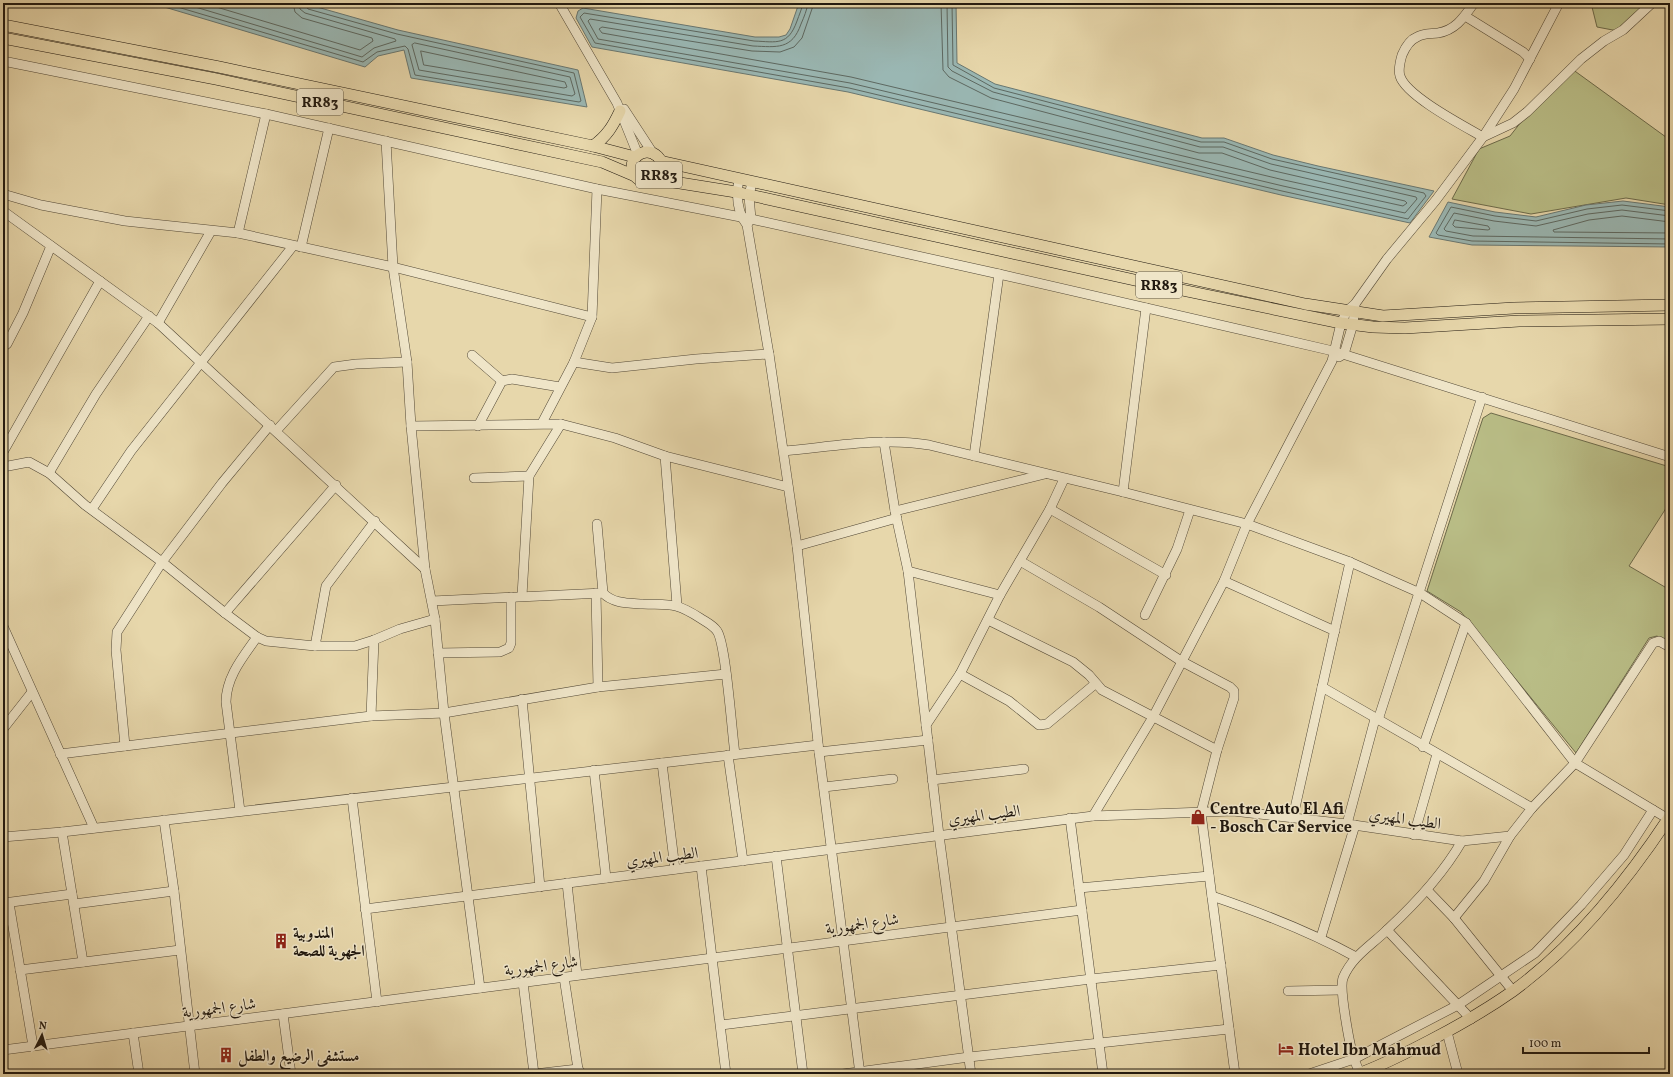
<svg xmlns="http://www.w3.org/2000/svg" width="1673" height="1077" font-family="Vollkorn,Amiri,serif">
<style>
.green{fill:#b9bd86;stroke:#6c6a4a}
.water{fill:#9ab7b3;stroke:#697771}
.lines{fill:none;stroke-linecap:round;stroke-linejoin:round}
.shore{stroke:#5d6861;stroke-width:1}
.minor-casing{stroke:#524836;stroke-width:10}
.major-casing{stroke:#20180f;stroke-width:12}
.minor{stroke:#efe5c8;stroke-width:9}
.major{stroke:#e7d7ab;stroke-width:11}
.labels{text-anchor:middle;stroke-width:3;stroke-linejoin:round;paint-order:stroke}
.shield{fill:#efe5c8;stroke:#5e5646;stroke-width:1}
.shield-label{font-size:15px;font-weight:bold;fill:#20180f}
.poi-label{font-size:16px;font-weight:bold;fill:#20180f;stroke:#efe5c8;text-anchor:start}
.street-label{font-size:16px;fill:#20180f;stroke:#efe5c8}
</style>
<rect width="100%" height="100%" fill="#e7d7ab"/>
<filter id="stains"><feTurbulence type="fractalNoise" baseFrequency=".005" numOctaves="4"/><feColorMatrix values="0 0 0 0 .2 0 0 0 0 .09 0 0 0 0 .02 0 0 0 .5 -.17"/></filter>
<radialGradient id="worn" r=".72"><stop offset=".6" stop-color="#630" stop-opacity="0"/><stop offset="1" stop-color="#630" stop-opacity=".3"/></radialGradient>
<g class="green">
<path d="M 1591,3 L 1645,3 L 1618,31 L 1597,27 Z"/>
<path d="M 1572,69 L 1670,140 L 1670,205 L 1626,198 L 1531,214 L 1452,199 L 1479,149 L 1510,136 L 1525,117 Z"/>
<path d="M 1491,413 L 1670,467 L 1670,502 L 1629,566 L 1670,590 L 1670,644 L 1657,636 L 1649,638 L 1576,753 L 1461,612 L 1427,591 L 1481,424 L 1483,418 Z"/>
</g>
<g class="water">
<path d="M 151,3 L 301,3 L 310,5 L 398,30 L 578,70 L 587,107 L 411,78 L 404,50 L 378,56 L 365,67 Z"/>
<path d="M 799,3 L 956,3 L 957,63 L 995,84 L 1202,138 L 1224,138 L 1273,155 L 1318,166 L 1434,191 L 1410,223 L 1281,195 L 848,92 L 592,47 L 576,18 L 578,11 L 583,8 L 755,37 L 779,37 L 786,35 L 790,29 Z"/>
<path d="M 1623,201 L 1670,207 L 1670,247 L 1472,245 L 1429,237 L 1448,202 L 1495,212 L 1536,217 L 1586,205 Z"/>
</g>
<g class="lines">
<g class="shore">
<path d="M 164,3 L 363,62 L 377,52 L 405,46 L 408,49 L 415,75 L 579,102 L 581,101 L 574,73 L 397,34 L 308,9 L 304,3"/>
<path d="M 182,3 L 362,57 L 374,48 L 396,41 L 395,39 L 305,13 L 300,9 L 299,3"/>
<path d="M 203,3 L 360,50 L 373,41 L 372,38 L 302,18 L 295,12 L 293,3"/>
<path d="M 803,3 C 802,9 799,15 797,21 C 788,46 777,42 754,41 L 584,13 L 580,17 L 595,43 L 849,88 L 1282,191 L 1408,219 L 1426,196 L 1424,193 L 1272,159 L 1224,142 L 1201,142 L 994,88 L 953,65 L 952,3"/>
<path d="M 808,3 C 807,10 804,17 801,24 C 792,50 777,47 753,46 L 590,19 L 588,21 L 598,39 L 850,83 L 1283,186 L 1405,213 L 1417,199 L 1416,197 L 1271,164 L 1223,147 L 1200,147 L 993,92 L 952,71 L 948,67 L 947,3"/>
<path d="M 814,3 L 802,38 L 794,47 L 780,52 L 752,51 L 602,27 L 599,29 L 602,33 L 851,77 L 1284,180 L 1403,206 L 1407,203 L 1405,201 L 1270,170 L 1222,153 L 1199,153 L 991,98 L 949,77 L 943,70 L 941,3"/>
<path d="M 415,43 L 570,77 L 575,94 L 572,96 L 419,70 L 412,45 Z"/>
<path d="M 421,51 L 565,82 L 567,87 L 564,88 L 424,65 Z"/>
<path d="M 1670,211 L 1622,205 L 1587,209 L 1536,221 L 1495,216 L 1451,207 L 1436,233 L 1438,235 L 1472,241 L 1670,244"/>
<path d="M 1670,216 L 1622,210 L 1588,214 L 1536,226 L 1494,221 L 1454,213 L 1444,229 L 1446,231 L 1473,236 L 1670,239"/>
<path d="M 1455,220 L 1488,226 L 1490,229 L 1488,230 L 1455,227 L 1453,225 Z"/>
<path d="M 1670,222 L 1622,216 L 1589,220 L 1553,230 L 1554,232 L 1559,232 L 1670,233"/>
</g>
<g class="minor-casing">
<g id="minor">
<path d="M 559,3 L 617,103 L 638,155"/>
<path d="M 1474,3 C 1464,17 1456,30 1438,33 C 1431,34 1423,33 1417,37 C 1409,40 1405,48 1402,55 C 1400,62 1398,70 1400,76 C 1406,96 1464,126 1483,137 L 1513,123 L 1527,112 L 1581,59 L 1604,41 L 1623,30 L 1652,3"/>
<path d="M 1465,16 L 1523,52 L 1530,59"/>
<path d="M 3,61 L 266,114 L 597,189 L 751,219 L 999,274 L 1333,351 L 1670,457"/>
<path d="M 624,109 L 654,155"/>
<path d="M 386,141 L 393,267 L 407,362 L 411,426 L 425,569 L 435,619 L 444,713 L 480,988"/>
<path d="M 739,179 C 736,195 737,212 747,225 L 769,354 L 797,546 L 819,752 L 860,1074"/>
<path d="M 3,194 L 41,205 L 125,221 L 238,233 L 393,267 L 592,317 L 574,362 L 542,423"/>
<path d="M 3,211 L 158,323 L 425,569"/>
<path d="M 748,223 L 751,219 L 749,196 L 752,182"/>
<path d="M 238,233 L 266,114"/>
<path d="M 301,247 L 329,128"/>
<path d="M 592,317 L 597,189"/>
<path d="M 158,323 L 211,231"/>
<path d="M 3,347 L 7,344 L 23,313 L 51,246"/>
<path d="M 472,355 L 502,381"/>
<path d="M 1339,357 L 1344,354 L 1353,324 L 1355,306"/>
<path d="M 574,362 L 612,368 L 696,359 L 769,354"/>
<path d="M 411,426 L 561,424 L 615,438 L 665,456 L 788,487"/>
<path d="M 478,426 L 502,381 L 512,379 L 560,387"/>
<path d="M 276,431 L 334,367 L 356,364 L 407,362"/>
<path d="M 884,442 L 895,511 L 908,571 L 939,835 L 971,1074"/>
<path d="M 784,451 C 831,447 881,437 929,445 L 1123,492 L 1247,524 L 1350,562 L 1420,593 L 1466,623 L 1575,763 L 1670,820"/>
<path d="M 3,452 L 100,281"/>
<path d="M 665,456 L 677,605"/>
<path d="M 974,456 L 999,274"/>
<path d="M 3,467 L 29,462 L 49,473 L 85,505 L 162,562 L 225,613 L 257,637 L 266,641 L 315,646 L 355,646 L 374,640 L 400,629 L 435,619"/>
<path d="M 49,473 L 96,394 L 149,316"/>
<path d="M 474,478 L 529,476"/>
<path d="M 1123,492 L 1146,308"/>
<path d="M 92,509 L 131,451 L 293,246"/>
<path d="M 1050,509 L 1166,575"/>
<path d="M 895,511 L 1045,474"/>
<path d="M 597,524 L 603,593"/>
<path d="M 797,546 L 897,518"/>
<path d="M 1020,561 L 1099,607 L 1181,661 L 1230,687 L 1234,691 L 1234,698 L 1217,750 L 1201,813 L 1235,1074"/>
<path d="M 908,571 L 1000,595"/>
<path d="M 1224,581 L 1335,631"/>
<path d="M 596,593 L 598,687"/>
<path d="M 522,596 L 529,476 L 561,424"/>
<path d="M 432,601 L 603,593 C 613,604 630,603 643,604 C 671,605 675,602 700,618 C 706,622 713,625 717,631 C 726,643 732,734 735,754"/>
<path d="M 225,613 L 336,485"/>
<path d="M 1145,615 L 1177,549 L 1190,510"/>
<path d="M 988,620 L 1073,662 L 1089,675 L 1102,690 L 1217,750"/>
<path d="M 3,626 L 94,828"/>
<path d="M 315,646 L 326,586 L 375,521"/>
<path d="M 438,653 L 500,652 L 509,648 L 511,643 L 511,597"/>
<path d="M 960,674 L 1009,701 L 1039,725 L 1047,724 L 1095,684"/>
<path d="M 1322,687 L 1532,808"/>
<path d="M 522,699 L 540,887"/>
<path d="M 371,716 L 374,640"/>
<path d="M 1378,720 L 1482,397"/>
<path d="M 926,725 L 960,674 L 1000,595 L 1050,509 L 1064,479"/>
<path d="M 3,729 L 32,692"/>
<path d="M 125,746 L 116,650 L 117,632 L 162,562 L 222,483 L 270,425"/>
<path d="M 1423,747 L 1466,623"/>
<path d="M 819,752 L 928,740"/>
<path d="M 60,754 L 371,716 L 444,713 L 598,687 L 726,674"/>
<path d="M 728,755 L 743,861"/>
<path d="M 662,763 L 675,869"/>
<path d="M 594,770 L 606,878"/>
<path d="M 932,780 L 1024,769"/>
<path d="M 824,787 L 893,779"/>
<path d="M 352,798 L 377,1002"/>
<path d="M 240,811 L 226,702 C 226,677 243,657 257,637"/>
<path d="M 1093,816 L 1153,717 L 1224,581 L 1247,524 L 1332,361 L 1341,323 L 1347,311 L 1355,304 L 1387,259 L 1436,200 L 1483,137 L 1514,89 L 1559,3"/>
<path d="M 1293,817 L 1350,562"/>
<path d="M 1070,818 L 1103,1074"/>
<path d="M 164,820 L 174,891 L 195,1074"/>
<path d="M 1347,824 L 1375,719"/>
<path d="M 62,832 L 83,962"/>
<path d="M 1414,835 L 1437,754"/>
<path d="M 3,837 L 62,832 L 818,745"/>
<path d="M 776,856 L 803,1074"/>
<path d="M 701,866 L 726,1074"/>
<path d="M 567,883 L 577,975"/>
<path d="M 1079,888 L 1209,876"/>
<path d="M 1427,890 L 1454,918 L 1513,991"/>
<path d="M 1212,896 C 1262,913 1309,931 1356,957"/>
<path d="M 4,903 L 72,894"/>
<path d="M 9,903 L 33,1046"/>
<path d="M 74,904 L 174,891"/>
<path d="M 365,909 L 1093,816 L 1233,811 L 1347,824 L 1462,841 L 1510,836 L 1532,808 L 1575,763 L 1653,643 L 1659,641 L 1670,647"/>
<path d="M 1454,918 L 1484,881 L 1510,836"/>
<path d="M 1387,930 L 1471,1019"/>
<path d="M 1321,937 L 1355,825"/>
<path d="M 20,970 L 180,950"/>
<path d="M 564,977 L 578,1069 L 582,1074"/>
<path d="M 523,982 L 534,1074"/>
<path d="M 1288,991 L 1341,990"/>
<path d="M 283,1014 L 291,1074"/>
<path d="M 721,1025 L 1091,979 L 1221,965"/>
<path d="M 1447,1032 L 1458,1074"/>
<path d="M 133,1033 L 139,1074"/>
<path d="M 3,1050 L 1082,910"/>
<path d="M 1360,1073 C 1358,1069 1356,1064 1354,1059 C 1350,1047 1339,989 1343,978 C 1352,956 1372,945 1388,929 C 1416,903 1443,874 1462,841"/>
<path d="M 534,1074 L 578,1069"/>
<path d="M 843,1074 L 969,1057 L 1229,1029"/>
<path d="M 1309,1074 L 1354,1059 L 1458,1005 L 1535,953 L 1581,905 L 1624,855 L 1653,810"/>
</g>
</g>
<g class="major-casing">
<g id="major">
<path d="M 3,25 L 219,67 L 593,146 L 635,157"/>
<path d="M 3,38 L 216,79 L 602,162 L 635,176"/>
<path d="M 593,146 C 607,136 613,126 620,111"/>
<circle cx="647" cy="167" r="15"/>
<path d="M 660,161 L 1305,304 L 1383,316 L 1514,308 L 1670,305"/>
<path d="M 655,179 L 736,192 L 1148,283 L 1341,323 L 1373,327 L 1405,328 L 1519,321 L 1670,319"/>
<path d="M 1358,1074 C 1383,1065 1406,1053 1429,1041 C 1458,1026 1486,1010 1513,991 C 1576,945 1627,881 1670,816"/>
</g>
</g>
<use href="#minor" class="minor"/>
<use href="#major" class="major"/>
</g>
<defs>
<g id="shop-bare" transform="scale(1.2)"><path d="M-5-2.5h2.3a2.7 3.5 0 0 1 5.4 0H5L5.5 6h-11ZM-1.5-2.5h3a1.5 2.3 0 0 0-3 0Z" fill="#8f2418" stroke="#efe5c8" stroke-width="2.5" paint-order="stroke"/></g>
<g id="building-bare" transform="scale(1.2)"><path d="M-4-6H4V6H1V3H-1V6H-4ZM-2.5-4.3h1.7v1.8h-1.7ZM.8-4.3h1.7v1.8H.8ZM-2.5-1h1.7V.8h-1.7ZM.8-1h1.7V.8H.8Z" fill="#8f2418" stroke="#efe5c8" stroke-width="2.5" paint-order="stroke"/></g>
<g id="hotel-bare" transform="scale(1.2)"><path d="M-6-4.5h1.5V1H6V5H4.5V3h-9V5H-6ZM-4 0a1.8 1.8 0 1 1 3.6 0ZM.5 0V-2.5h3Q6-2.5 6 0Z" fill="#8f2418" stroke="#efe5c8" stroke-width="2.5" paint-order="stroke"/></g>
</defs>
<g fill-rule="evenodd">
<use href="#shop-bare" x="1198" y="817"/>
<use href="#building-bare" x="281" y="941"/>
<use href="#hotel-bare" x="1286" y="1049"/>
<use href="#building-bare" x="226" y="1055"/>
</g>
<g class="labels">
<g class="shield">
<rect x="297" y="89" width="46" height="26" rx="3"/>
<rect x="636" y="162" width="46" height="26" rx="3"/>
<rect x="1136" y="272" width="46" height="26" rx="3"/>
</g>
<g class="shield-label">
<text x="320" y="107">RR83</text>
<text x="659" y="180">RR83</text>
<text x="1159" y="290">RR83</text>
</g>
<g class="poi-label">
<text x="1210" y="814">Centre Auto El Afi<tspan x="1210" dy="18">- Bosch Car Service</tspan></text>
<text x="293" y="938">المندوبية<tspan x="293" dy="18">الجهوية للصحة</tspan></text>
<text x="1298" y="1055">Hotel Ibn Mahmud</text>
<text x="238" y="1061">مستشفى الرضيع والطفل</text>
</g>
<g class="street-label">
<text transform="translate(984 814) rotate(-7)" y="6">الطيب المهيري</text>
<text transform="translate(1405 818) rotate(8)" y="6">الطيب المهيري</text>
<text transform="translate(662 856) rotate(-7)" y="6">الطيب المهيري</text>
<text transform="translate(862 923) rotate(-8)" y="6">شارع الجمهورية</text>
<text transform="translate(541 965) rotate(-7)" y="6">شارع الجمهورية</text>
<text transform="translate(219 1007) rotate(-7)" y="6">شارع الجمهورية</text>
</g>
</g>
<rect width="1673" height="1077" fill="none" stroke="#e7d7ab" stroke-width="16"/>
<rect x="4" y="4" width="1665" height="1069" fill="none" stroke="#20180f" stroke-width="2"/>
<rect x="8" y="8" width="1657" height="1061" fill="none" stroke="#20180f"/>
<g transform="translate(42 1035) rotate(5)" stroke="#efe5c8" stroke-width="3" paint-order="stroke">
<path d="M0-3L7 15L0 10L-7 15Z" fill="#20180f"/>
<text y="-6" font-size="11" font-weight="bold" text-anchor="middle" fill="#20180f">N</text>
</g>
<path d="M1523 1047v6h126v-6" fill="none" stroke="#20180f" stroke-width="2"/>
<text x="1529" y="1047" font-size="12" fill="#20180f" stroke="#efe5c8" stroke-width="3" paint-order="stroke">100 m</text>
<rect width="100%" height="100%" filter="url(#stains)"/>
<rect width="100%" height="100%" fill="url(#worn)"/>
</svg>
